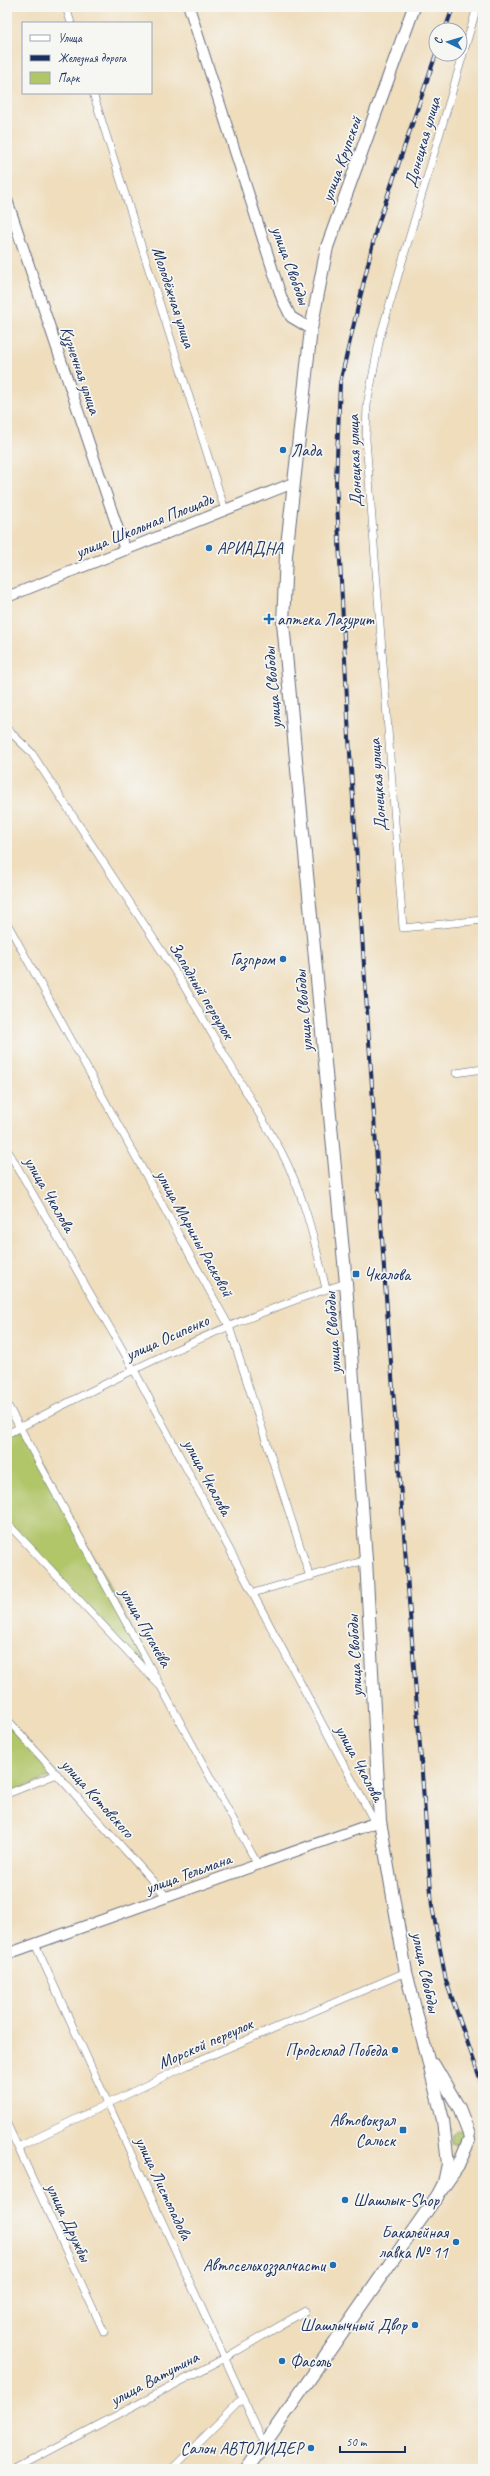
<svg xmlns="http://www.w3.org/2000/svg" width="490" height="2476" font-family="Caveat,sans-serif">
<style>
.green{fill:#b1c569;stroke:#667a64}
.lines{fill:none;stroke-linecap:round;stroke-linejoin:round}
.street-casing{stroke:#656c7f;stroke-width:8}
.secondary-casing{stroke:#656c7f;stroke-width:12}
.primary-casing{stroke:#656c7f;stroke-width:14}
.street{stroke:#fff;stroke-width:7}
.secondary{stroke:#fff;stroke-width:10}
.primary{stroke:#fff;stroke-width:12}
.rail-casing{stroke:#1b2f5e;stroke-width:4}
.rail{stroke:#f6f6f2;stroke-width:2.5;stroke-dasharray:8;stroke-linecap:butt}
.poi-dot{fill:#1f6fb2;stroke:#f6f6f2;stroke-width:1.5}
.labels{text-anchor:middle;stroke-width:3.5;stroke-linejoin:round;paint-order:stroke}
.street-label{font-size:17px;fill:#1b2f5e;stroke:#f6f6f2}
.poi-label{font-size:17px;fill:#1b2f5e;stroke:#f6f6f2;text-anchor:end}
</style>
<rect width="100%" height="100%" fill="#f6f6f2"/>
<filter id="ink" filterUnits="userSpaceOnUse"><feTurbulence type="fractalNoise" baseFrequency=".025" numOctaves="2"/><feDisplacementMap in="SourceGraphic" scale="8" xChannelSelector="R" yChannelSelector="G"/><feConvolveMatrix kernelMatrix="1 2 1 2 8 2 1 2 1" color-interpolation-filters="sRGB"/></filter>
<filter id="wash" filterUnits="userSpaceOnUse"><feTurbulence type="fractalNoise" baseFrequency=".012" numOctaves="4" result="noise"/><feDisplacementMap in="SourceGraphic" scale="16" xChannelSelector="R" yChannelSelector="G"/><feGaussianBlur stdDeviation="0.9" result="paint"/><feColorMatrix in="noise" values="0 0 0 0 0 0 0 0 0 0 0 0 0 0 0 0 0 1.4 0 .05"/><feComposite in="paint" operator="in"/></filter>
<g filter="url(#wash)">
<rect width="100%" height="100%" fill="#efddbc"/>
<g class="green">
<path d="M 23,1425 L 166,1693 L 7,1523 L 7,1434 Z"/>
<path d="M 7,1719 L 57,1774 L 7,1794 Z"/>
<path d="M 457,2130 L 466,2132 L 462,2146 L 451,2143 L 452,2134 Z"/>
</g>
</g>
<g filter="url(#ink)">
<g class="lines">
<g class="street-casing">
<g id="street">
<path d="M 66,7 L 71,23"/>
<path d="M 477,7 L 380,337 L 367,405 L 366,439 L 403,928 L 483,920"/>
<path d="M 93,93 L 225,510"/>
<path d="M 7,729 L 31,752 L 178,976 L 281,1151 C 305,1197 314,1239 326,1289"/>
<path d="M 7,923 L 229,1326 L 310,1577"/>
<path d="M 456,1073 L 483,1069"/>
<path d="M 7,1149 L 133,1368 L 375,1823"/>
<path d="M 7,1404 L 258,1865"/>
<path d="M 7,1434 C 117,1377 227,1320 346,1283"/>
<path d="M 7,1523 L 159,1685"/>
<path d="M 253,1593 L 366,1560"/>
<path d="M 7,1719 L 167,1897"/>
<path d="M 7,1794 L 57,1774"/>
<path d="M 35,1944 L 264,2444"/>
<path d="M 7,2124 L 104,2332"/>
<path d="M 18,2147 L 188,2065 L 406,1972"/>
<path d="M 15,2469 L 225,2358 L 305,2311"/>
<path d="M 172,2469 L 243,2398"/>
</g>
</g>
<g class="secondary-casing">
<g id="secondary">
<path d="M 189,7 L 282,299 L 291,317 L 311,329"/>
<path d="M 7,200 L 125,550"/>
<path d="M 7,597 L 293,483"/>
<path d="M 7,1954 L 380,1821"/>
</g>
</g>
<g class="primary-casing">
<g id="primary">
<path d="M 414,7 L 327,247 L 311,329 L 286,555 L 283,623 L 346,1283 L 366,1560 L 380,1821 L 406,1972 L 443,2120 L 448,2164 L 444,2183 L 436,2199"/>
<path d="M 434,2065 L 459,2108 L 469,2134"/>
<path d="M 247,2469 L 458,2166 L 469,2140"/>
</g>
</g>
<use href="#street" class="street"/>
<use href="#secondary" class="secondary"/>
<use href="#primary" class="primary"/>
<g class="rail-casing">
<g id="rail">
<path d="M 445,30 L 453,7"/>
<path d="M 436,54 L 376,230 L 340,383 L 336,482 L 349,738 L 385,1283 L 432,1906 L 446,1981 L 483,2087"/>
</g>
</g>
<use href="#rail" class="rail"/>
</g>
</g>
<g class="poi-dot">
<circle cx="283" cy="450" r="4"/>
<circle cx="209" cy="548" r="4"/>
<path d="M267 613h4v4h4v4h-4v4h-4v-4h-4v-4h4z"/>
<circle cx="283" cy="959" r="4"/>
<rect x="352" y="1270" width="8" height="8" rx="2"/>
<circle cx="395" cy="2050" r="4"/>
<rect x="399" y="2126" width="8" height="8" rx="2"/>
<circle cx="345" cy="2200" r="4"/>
<circle cx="456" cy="2242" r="4"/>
<circle cx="333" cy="2265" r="4"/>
<circle cx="415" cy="2325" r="4"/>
<circle cx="282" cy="2361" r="4"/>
<circle cx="311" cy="2448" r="4"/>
</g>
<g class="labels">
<g class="street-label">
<text transform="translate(422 142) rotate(-74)" y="6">Донецкая улица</text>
<text transform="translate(341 159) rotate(-70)" y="6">улица Крупской</text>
<text transform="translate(291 265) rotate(70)" y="6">улица Свободы</text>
<text transform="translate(174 297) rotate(72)" y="6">Молодёжная улица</text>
<text transform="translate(81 370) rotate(71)" y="6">Кузнечная улица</text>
<text transform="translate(354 461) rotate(-92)" y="6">Донецкая улица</text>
<text transform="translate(144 525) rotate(-22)" y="6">улица Школьная Площадь</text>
<text transform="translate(272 688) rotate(-95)" y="6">улица Свободы</text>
<text transform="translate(377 785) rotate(-94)" y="6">Донецкая улица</text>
<text transform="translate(202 990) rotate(59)" y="6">Западный переулок</text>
<text transform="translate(303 1011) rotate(-95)" y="6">улица Свободы</text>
<text transform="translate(50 1194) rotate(60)" y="6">улица Чкалова</text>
<text transform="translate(195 1233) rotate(61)" y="6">улица Марины Расковой</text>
<text transform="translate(332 1333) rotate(-94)" y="6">улица Свободы</text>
<text transform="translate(167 1337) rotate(-24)" y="6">улица Осипенко</text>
<text transform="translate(208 1477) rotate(62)" y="6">улица Чкалова</text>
<text transform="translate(146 1627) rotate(61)" y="6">улица Пугачёва</text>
<text transform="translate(354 1656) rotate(-93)" y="6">улица Свободы</text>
<text transform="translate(360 1763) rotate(62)" y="6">улица Чкалова</text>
<text transform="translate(98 1798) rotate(48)" y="6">улица Котовского</text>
<text transform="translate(188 1873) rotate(-20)" y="6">улица Тельмана</text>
<text transform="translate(426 1972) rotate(78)" y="6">улица Свободы</text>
<text transform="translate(205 2043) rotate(-24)" y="6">Морской переулок</text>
<text transform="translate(164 2188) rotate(65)" y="6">улица Листопадова</text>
<text transform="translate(69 2222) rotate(65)" y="6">улица Дружбы</text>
<text transform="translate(154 2378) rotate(-28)" y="6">улица Ватутина</text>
</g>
<g class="poi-label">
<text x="291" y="456" text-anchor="start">Лада</text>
<text x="217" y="554" text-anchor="start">АРИАДНА</text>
<text x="277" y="625" text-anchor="start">аптека Лазурит</text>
<text x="275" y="965">Газпром</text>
<text x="364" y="1280" text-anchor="start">Чкалова</text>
<text x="387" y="2056">Продсклад Победа</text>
<text x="395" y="2126">Автовокзал<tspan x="395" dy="20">Сальск</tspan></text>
<text x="353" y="2206" text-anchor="start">Шашлык-Shop</text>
<text x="448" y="2238">Бакалейная<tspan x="448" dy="20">лавка № 11</tspan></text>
<text x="325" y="2271">Автосельхоззапчасти</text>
<text x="407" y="2331">Шашлычный Двор</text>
<text x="290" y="2367" text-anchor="start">Фасоль</text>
<text x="303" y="2454">Салон АВТОЛИДЕР</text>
</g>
</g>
<rect width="490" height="2476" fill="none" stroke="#f6f6f2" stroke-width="24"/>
<rect x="22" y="22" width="130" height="72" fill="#f6f6f2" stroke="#9ea6b7"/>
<rect x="30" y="35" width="20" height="6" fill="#ffffff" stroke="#9ea6b7"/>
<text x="58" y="42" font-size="12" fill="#1b2f5e">Улица</text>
<rect x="30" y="55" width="20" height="6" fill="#1b2f5e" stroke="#9ea6b7"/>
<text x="58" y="62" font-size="12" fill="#1b2f5e">Железная дорога</text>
<rect x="30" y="72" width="20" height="12" fill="#b1c569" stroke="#9ea6b7"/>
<text x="58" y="82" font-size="12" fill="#1b2f5e">Парк</text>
<g transform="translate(448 42) rotate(275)"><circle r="19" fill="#f6f6f2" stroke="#9ea6b7"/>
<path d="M0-3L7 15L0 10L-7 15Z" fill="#1f6fb2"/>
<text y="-6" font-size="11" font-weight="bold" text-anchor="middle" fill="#1b2f5e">С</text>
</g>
<path d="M340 2446v6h65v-6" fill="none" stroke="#1b2f5e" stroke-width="2"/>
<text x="346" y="2446" font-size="12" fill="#1b2f5e" stroke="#f6f6f2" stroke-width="3" paint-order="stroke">50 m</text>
</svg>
